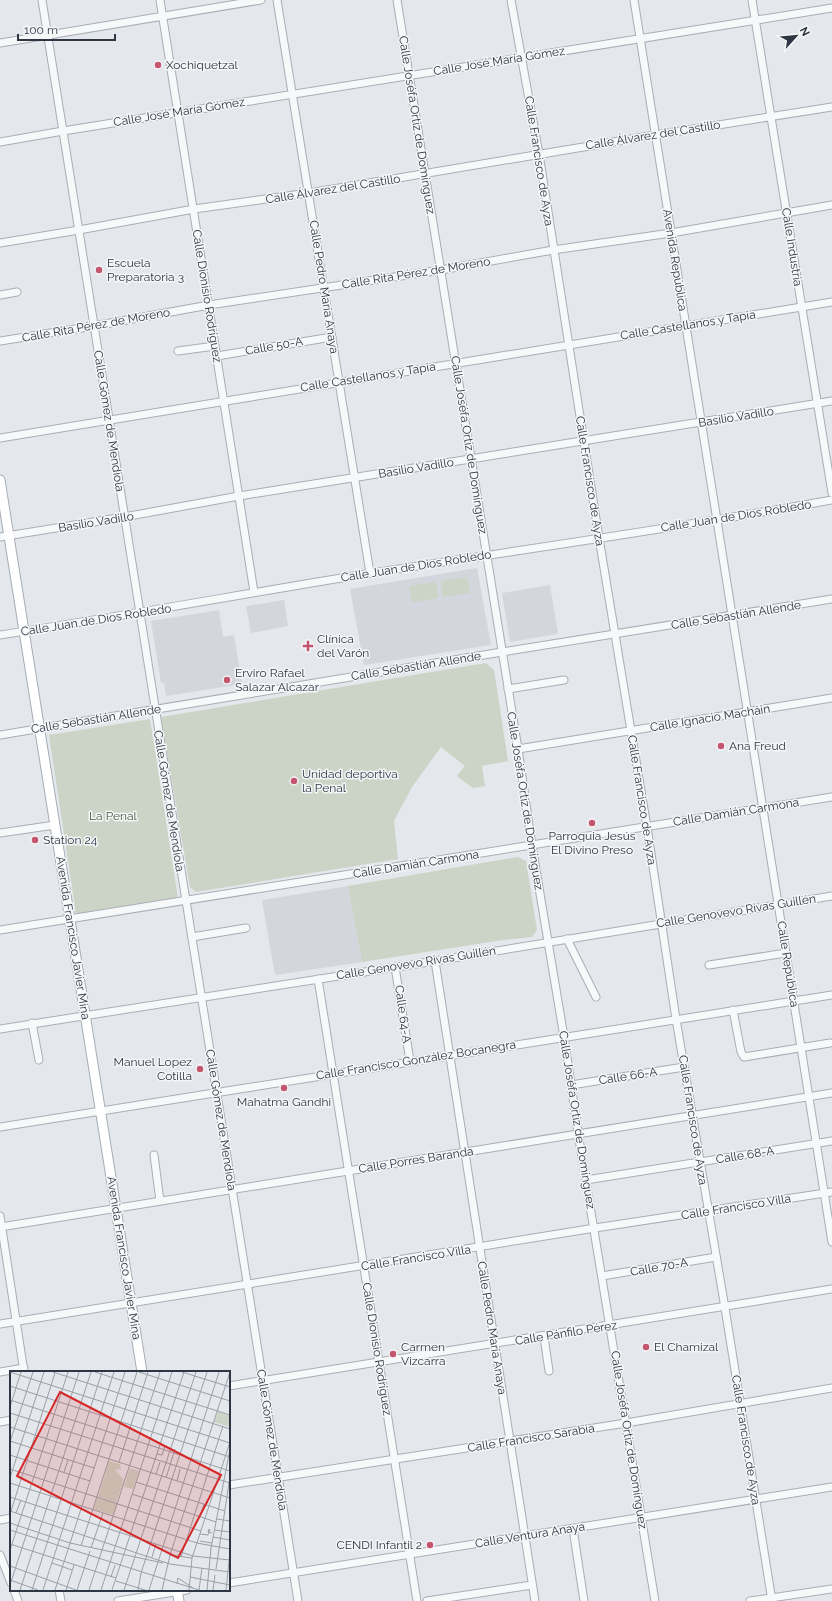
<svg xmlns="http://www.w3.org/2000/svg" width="832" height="1601" font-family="Raleway,sans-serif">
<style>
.built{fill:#d3d7dd}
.green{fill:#cbd4c6}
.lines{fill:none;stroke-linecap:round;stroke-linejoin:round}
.minor-casing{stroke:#a9aeb5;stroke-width:9}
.major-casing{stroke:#a5adb6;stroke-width:11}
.minor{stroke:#f7f8f9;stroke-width:7}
.major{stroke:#fff;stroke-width:9}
.poi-dot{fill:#c4556e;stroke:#f4f6f8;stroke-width:1.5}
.labels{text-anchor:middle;stroke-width:3;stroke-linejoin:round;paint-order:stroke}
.street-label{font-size:12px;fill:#2d3642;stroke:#f4f6f8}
.poi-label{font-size:12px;fill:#2d3642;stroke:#f4f6f8;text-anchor:start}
.park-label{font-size:12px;fill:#445d3c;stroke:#f4f6f8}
.inset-road{fill:none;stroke:#9ba0a7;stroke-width:1}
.view{fill:#d62828;fill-opacity:0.15;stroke:#d62828;stroke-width:2}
.inset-edge{fill:none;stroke:#2d3642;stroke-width:2}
</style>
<rect width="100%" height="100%" fill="#e4e7eb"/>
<g class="built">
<path d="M 477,568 L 491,645 L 364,665 L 350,589 Z"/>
<path d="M 550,585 L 558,634 L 510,642 L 502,593 Z"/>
<path d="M 284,600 L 288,626 L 251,633 L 246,606 Z"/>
<path d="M 219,610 L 223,637 L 234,635 L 242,684 L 166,696 L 164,683 L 161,683 L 151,621 Z"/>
<path d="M 348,886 L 362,962 L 275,975 L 262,900 Z"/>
</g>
<g class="green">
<path d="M 467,577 L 470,593 L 443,597 L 441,581 Z"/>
<path d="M 436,582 L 438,598 L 412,602 L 409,586 Z"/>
<path d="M 486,663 L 494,670 L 508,761 L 482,766 L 485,786 L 473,788 L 457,776 L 465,766 L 441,747 L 412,787 L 394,821 L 398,859 L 196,892 L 190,887 L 161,717 Z"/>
<path d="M 150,719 L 178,898 L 76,914 L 49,735 Z"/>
<path d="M 518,857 L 526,861 L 537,930 L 532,937 L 503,940 L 362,962 L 348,886 Z"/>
</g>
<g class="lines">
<g class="minor-casing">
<g id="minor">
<path d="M 42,0 L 298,1601"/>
<path d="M 160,0 L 254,592"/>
<path d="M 277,0 L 370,573"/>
<path d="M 397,0 L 518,749 L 532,846 L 564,1037 L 578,1133 L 655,1601"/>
<path d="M 511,0 L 539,154 L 599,538 L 647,827 L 676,1019 L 725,1308 L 772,1601"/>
<path d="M 634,0 L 832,1242"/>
<path d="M 752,0 L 832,493"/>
<path d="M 0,43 L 261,0"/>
<path d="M 0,142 L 63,131 L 832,8"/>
<path d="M 0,243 L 79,230 L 194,209 L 309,193 L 655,135 L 832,107"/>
<path d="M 0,295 L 17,292"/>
<path d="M 0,341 L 94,326 L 209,305 L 441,270 L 553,250 L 671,233 L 832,205"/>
<path d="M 178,351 L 215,346"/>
<path d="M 217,356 L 332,337"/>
<path d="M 0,438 L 832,302"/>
<path d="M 0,537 L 124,517 L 239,496 L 832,401"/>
<path d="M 0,635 C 124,616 248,593 372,573 C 525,549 679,528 832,500"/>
<path d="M 508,689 L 564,680"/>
<path d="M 0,735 L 502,652 L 832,599"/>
<path d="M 518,749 L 832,698"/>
<path d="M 0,833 L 55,825"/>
<path d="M 0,930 L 832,797"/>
<path d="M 192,937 L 246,928"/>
<path d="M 567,939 L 596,997"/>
<path d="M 435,961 L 535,1601"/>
<path d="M 709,965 L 786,953"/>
<path d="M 395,967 L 410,1061"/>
<path d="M 318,979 L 417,1601"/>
<path d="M 733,1010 L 741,1052 L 744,1057 L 830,1043"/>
<path d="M 32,1023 L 39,1060"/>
<path d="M 0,1029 L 435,961 L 832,896"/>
<path d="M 571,1085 L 684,1067"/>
<path d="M 0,1127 L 832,995"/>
<path d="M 154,1155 L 160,1201"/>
<path d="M 586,1180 L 832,1141"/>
<path d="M 0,1216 L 24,1372"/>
<path d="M 0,1227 L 832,1093"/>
<path d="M 602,1276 L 716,1257"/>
<path d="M 0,1324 L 595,1228 L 832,1192"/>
<path d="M 544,1337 L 549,1371"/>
<path d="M 0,1372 L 24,1368"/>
<path d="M 229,1386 L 832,1289"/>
<path d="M 0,1422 L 11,1420"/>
<path d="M 229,1485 L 626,1423 L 832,1388"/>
<path d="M 0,1520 L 11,1518"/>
<path d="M 573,1529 L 584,1601"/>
<path d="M 0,1555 L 11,1583"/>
<path d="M 229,1583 L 832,1487"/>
<path d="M 14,1590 L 18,1601"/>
<path d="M 59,1590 L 61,1601"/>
<path d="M 118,1601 L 187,1590"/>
<path d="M 427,1601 L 532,1585"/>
<path d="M 750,1601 L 832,1589"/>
</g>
</g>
<g class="major-casing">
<g id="major">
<path d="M 0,480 L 142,1372"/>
<path d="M 177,1590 L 179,1601"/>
</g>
</g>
<use href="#minor" class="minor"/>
<use href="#major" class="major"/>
</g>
<g class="poi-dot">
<circle cx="158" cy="65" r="4"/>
<circle cx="99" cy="270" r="4"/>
<path d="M306 640h4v4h4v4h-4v4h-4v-4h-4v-4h4z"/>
<circle cx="227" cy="680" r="4"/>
<circle cx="721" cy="746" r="4"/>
<circle cx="294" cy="781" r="4"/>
<circle cx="592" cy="823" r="4"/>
<circle cx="35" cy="840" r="4"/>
<circle cx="200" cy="1069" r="4"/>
<circle cx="284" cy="1088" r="4"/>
<circle cx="646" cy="1347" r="4"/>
<circle cx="393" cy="1354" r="4"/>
<circle cx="430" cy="1545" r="4"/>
</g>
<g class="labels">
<g class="street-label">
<text transform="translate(499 61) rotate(-9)" y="4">Calle José María Gómez</text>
<text transform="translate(179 112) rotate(-9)" y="4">Calle José María Gómez</text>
<text transform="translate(417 125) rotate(81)" y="4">Calle Joséfa Ortiz de Domínguez</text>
<text transform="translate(653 135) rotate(-9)" y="4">Calle Álvarez del Castillo</text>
<text transform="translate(539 161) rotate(81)" y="4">Calle Francisco de Ayza</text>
<text transform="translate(333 189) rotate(-9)" y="4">Calle Álvarez del Castillo</text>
<text transform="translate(792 247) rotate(81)" y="4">Calle Industria</text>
<text transform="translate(675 260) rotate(81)" y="4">Avenida República</text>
<text transform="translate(416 273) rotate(-9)" y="4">Calle Rita Pérez de Moreno</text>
<text transform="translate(324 287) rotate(81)" y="4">Calle Pedro María Anaya</text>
<text transform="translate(207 296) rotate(81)" y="4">Calle Dionisio Rodríguez</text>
<text transform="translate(96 325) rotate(-10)" y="4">Calle Rita Pérez de Moreno</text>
<text transform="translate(688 325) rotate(-9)" y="4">Calle Castellanos y Tapia</text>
<text transform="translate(274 346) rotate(-10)" y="4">Calle 50-A</text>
<text transform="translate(368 377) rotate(-9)" y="4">Calle Castellanos y Tapia</text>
<text transform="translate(736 417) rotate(-9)" y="4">Basilio Vadillo</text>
<text transform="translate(109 421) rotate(81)" y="4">Calle Gómez de Mendiola</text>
<text transform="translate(469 445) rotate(81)" y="4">Calle Joséfa Ortiz de Domínguez</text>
<text transform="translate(416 468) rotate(-9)" y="4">Basilio Vadillo</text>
<text transform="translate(590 481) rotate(81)" y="4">Calle Francisco de Ayza</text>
<text transform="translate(736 516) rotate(-9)" y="4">Calle Juan de Dios Robledo</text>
<text transform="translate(96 522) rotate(-9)" y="4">Basilio Vadillo</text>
<text transform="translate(416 566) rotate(-9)" y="4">Calle Juan de Dios Robledo</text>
<text transform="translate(736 615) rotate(-9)" y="4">Calle Sebastián Allende</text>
<text transform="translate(96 620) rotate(-9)" y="4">Calle Juan de Dios Robledo</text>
<text transform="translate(416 666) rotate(-9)" y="4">Calle Sebastián Allende</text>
<text transform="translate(710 718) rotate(-9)" y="4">Calle Ignacio Macháin</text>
<text transform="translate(96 719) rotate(-9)" y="4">Calle Sebastián Allende</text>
<text transform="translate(642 800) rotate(81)" y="4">Calle Francisco de Ayza</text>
<text transform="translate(169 801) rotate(81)" y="4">Calle Gómez de Mendiola</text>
<text transform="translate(525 801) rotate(81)" y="4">Calle Joséfa Ortiz de Domínguez</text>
<text transform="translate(736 812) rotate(-9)" y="4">Calle Damián Carmona</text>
<text transform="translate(416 864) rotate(-9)" y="4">Calle Damián Carmona</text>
<text transform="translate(736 911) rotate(-9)" y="4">Calle Genovevo Rivas Guillén</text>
<text transform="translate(73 938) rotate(81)" y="4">Avenida Francisco Javier Mina</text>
<text transform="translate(416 963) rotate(-9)" y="4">Calle Genovevo Rivas Guillén</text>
<text transform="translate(788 964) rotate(81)" y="4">Calle República</text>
<text transform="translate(403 1014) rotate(82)" y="4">Calle 64-A</text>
<text transform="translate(416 1060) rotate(-9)" y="4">Calle Francisco González Bocanegra</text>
<text transform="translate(628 1076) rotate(-9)" y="4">Calle 66-A</text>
<text transform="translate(221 1120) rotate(81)" y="4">Calle Gómez de Mendiola</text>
<text transform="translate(577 1120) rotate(81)" y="4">Calle Joséfa Ortiz de Domínguez</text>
<text transform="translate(693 1120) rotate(81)" y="4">Calle Francisco de Ayza</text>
<text transform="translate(745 1155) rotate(-9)" y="4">Calle 68-A</text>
<text transform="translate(416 1160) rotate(-9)" y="4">Calle Porres Baranda</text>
<text transform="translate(736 1207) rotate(-9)" y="4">Calle Francisco Villa</text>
<text transform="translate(124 1258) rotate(81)" y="4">Avenida Francisco Javier Mina</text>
<text transform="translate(416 1258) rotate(-9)" y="4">Calle Francisco Villa</text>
<text transform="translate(659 1267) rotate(-10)" y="4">Calle 70-A</text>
<text transform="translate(492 1328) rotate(81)" y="4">Calle Pedro María Anaya</text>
<text transform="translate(566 1333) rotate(-9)" y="4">Calle Pánfilo Pérez</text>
<text transform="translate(377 1349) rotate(81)" y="4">Calle Dionisio Rodríguez</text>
<text transform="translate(531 1438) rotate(-9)" y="4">Calle Francisco Sarabia</text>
<text transform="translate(272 1440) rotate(81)" y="4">Calle Gómez de Mendiola</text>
<text transform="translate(629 1440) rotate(81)" y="4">Calle Joséfa Ortiz de Domínguez</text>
<text transform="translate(746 1440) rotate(81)" y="4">Calle Francisco de Ayza</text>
<text transform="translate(530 1535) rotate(-9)" y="4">Calle Ventura Anaya</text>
</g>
<g class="poi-label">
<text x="166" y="69">Xochiquetzal</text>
<text x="107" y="267">Escuela<tspan x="107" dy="14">Preparatoria 3</tspan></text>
<text x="317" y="643">Clínica<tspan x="317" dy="14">del Varón</tspan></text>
<text x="235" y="677">Erviro Rafael<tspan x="235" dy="14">Salazar Alcazar</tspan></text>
<text x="729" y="750">Ana Freud</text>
<text x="302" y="778">Unidad deportiva<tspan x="302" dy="14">la Penal</tspan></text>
<text x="592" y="840" text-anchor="middle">Parroquia Jesús<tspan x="592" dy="14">El Divino Preso</tspan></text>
<text x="43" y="844">Station 24</text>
<text x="192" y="1066" text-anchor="end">Manuel Lopez<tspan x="192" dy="14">Cotilla</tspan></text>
<text x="284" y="1106" text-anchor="middle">Mahatma Gandhi</text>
<text x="401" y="1351">Carmen<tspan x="401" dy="14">Vizcarra</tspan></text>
<text x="654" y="1351">El Chamizal</text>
<text x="422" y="1549" text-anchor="end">CENDI Infantil 2</text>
</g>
<g class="park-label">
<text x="113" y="820">La Penal</text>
</g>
</g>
<g transform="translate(10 1371)">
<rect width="220" height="220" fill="#e4e7eb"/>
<path d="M 208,41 L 220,45 L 220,56 L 204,51 ZM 99,90 L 110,93 L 111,98 L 105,99 L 114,109 L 106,132 L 88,126 ZM 120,97 L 129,100 L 123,118 L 114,116 ZM 87,127 L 107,133 L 103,144 L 84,138 Z" fill="#cbd4c6"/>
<path class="inset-road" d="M 0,1 L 220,72M 43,1 L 220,58M 85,1 L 220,44M 129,1 L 220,30M 172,1 L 220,16M 0,15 L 220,86M 0,29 L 220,100M 0,36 L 11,1M 0,42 L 220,112M 0,56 L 220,127M 0,70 L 84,97M 0,71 L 23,1M 147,83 L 152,84 L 155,75M 0,84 L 80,110M 109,91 L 138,1M 0,98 L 191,160M 54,101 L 58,89M 146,103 L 150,91M 0,107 L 34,1M 156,107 L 165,78M 167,110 L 170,98M 126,111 L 215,140M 0,112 L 187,172 L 220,178M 122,123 L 206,151M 0,126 L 183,185 L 220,189M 0,140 L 160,193 L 220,201M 6,142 L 11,129M 0,143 L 45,2M 190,145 L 194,133M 207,148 L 220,150M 0,152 L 60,172 L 153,192M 0,159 L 189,219M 204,159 L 220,161M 190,163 L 198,164 L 199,161 L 200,159 L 199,158 L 198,161 L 199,161 L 202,162M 203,166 L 220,169M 190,170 L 202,172M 0,173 L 106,207M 71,175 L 127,1M 81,177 L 93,142M 0,179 L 58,1M 160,184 L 182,187M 142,186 L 146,173M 171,186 L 213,55M 42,192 L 62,199M 0,195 L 66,219M 206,198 L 219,112M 101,206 L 105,194M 180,206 L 220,214M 0,209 L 28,219M 106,210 L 135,219M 167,213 L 168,207 L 183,217M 0,214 L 69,1M 10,219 L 81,1M 22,219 L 92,1M 33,219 L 104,1M 45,219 L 115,1M 56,219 L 64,194M 67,219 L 80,180M 79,219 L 150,1M 91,219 L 162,1M 102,219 L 174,1M 114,219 L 186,1M 128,219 L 131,202 L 197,1M 139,219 L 209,1M 152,219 L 160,184 L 220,1M 179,219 L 182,187 L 220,71M 189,219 L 192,197M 197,219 L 201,177 L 220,78M 203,219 L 205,204M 216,219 L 220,181"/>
<path class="view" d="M 50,21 L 211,104 L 168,187 L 7,105 Z"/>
<rect width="220" height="220" class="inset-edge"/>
</g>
<g transform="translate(796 36) rotate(63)" stroke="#f4f6f8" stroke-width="3" paint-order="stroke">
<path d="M0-3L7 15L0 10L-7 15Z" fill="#2d3642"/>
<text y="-6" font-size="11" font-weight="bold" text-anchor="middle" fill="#2d3642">N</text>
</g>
<path d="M18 34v6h97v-6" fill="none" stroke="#2d3642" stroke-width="2"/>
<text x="24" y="34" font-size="12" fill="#2d3642" stroke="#f4f6f8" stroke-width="3" paint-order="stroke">100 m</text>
</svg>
